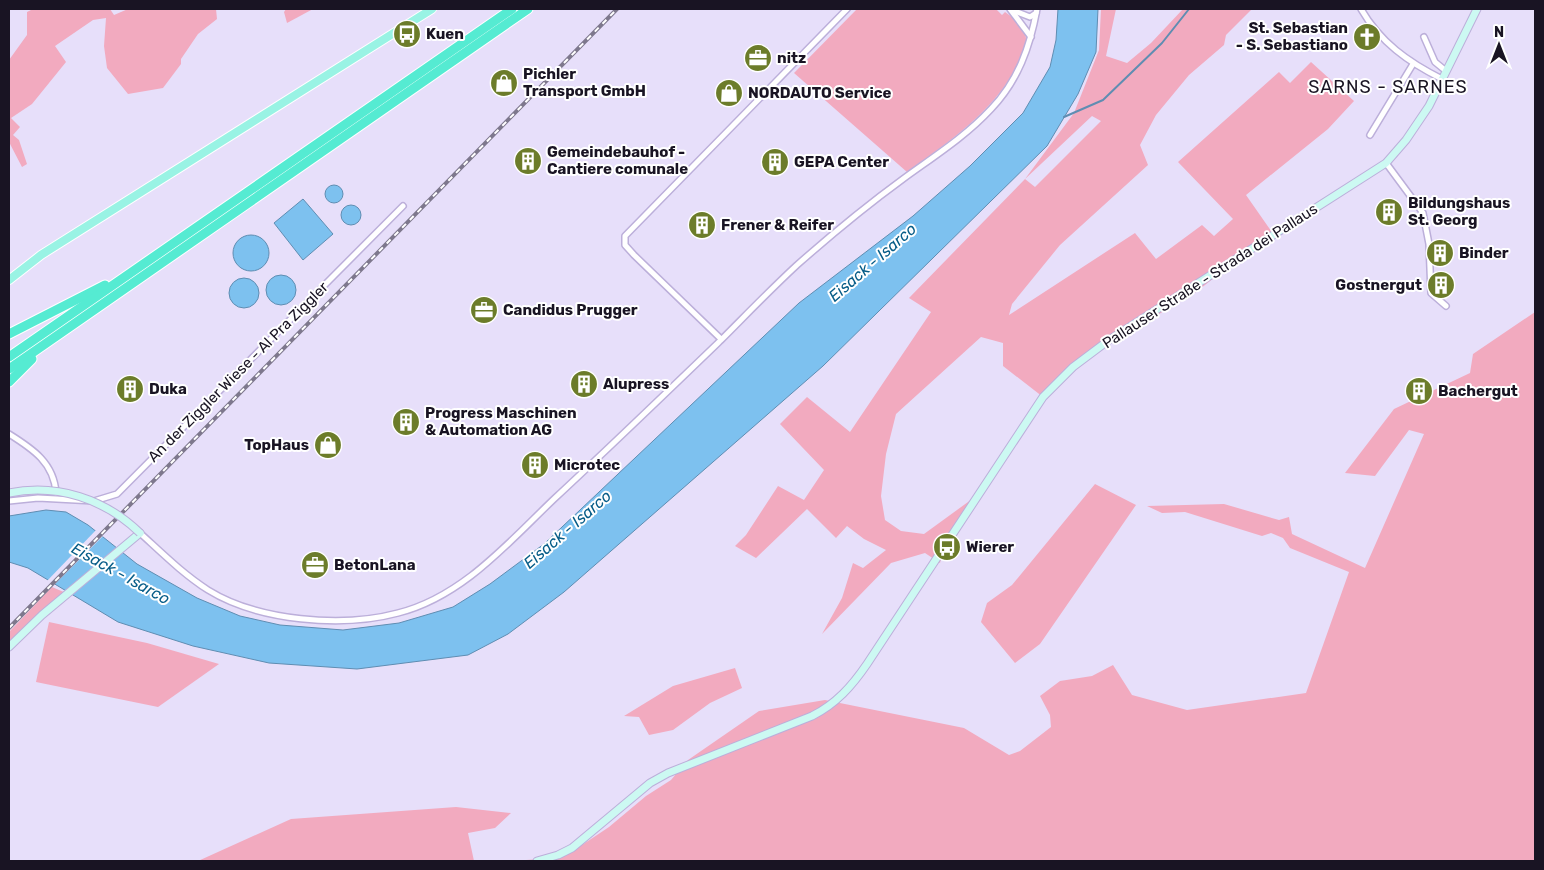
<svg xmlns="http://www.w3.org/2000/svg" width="1544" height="870" font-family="Rubik,sans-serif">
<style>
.green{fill:#f2aabf;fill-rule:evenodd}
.water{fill:#7dc1ef;stroke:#5f8db2}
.pier{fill:#e7dffa}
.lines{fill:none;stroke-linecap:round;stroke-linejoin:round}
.stream{stroke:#5f8db2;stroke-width:2}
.street-casing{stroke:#bcafda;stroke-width:8}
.secondary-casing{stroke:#bcafda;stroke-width:9}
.primary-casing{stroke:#fff;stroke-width:10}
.highway-casing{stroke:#fff;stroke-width:11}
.street{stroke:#fff;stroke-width:5}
.secondary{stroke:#ccf9f2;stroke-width:7}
.primary{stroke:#99f3e4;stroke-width:8}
.highway{stroke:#55ebd2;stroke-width:9}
.rail-casing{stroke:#7e788d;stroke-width:4}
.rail{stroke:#fff;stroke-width:2;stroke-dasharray:5.5;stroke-linecap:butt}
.secondary-bridge-casing{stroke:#bcafda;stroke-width:9;stroke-linecap:butt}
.secondary-bridge{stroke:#ccf9f2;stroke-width:7}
.labels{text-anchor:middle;stroke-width:4;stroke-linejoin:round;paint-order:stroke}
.poi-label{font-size:15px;font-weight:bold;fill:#191423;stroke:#fff;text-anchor:start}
.street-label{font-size:15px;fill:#191423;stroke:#fff}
.water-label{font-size:16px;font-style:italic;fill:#075d88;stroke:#fff}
.quarter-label{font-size:18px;letter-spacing:1px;fill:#191423;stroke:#fff}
</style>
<rect width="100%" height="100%" fill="#e7dffa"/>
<g class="green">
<path d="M 33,9 L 110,9 L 114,15 L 128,9 L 216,9 L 217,19 L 198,34 L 181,59 L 181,64 L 163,88 L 128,94 L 107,68 L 104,46 L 106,18 L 93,20 L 55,46 L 66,62 L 32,104 L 11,118 L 20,127 L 13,135 L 19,140 L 27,164 L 22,167 L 9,142 L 9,60 L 27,35 L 27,12 Z"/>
<path d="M 286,9 L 313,9 L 287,23 L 284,12 Z"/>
<path d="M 857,9 L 996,9 L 1002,15 L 1005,12 C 1015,19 1024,26 1026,38 C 1028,46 1022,56 1019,63 C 994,111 950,141 907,172 L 794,73 Z"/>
<path d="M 1101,9 L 1116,9 L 1106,56 L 1127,63 L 1151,43 L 1183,9 L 1252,9 L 1226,35 L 1224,45 L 1189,75 L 1156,115 L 1140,145 L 1148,165 L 1060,245 L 1012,304 L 1009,315 L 1135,233 L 1156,259 L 1202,225 L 1214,236 L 1233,219 L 1178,162 L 1279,72 L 1290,83 L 1311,62 L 1354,101 L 1328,129 L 1246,195 L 1274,235 L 1251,249 L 1196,292 L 1102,348 L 1043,397 L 1003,366 L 1003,343 L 981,337 L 896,414 L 886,454 L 881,496 L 885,520 L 901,531 L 924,534 L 979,494 L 944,546 L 940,563 L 925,553 L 891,563 L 822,634 L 842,598 L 853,563 L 863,568 L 886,550 L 864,539 L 847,526 L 836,538 L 807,509 L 756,558 L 735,546 L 746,535 L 778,486 L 804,500 L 824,470 L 780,424 L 807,397 L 850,432 L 931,312 L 909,298 L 1025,179 L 1074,113 L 1099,50 ZM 1092,116 L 1101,121 L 1035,187 L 1025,179 Z"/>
<path d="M 1535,312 L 1535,861 L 511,861 L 541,859 L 576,849 L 609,827 L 646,796 L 671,780 L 688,760 L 759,711 L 825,700 L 964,728 L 1009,755 L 1020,751 L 1051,727 L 1050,715 L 1040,696 L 1060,681 L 1092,676 L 1113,665 L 1132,695 L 1187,710 L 1306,693 L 1349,572 L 1290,548 L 1283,538 L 1271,533 L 1262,536 L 1185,512 L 1162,513 L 1147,506 L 1224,504 L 1279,520 L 1289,517 L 1292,534 L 1365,568 L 1424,434 L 1409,430 L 1375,476 L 1345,473 L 1394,409 L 1470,373 L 1473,354 Z"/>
<path d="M 1095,484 L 1136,505 L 1040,644 L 1015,663 L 981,622 L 987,603 L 1012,585 Z"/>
<path d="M 52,587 L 66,593 L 9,647 L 9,632 Z"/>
<path d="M 49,622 L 147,643 L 219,664 L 158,707 L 36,682 Z"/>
<path d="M 735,668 L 742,688 L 710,703 L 673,730 L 649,735 L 639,717 L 624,716 L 673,686 Z"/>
<path d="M 456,807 L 511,813 L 495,828 L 468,833 L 474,861 L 198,861 L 291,819 Z"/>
</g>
<g class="water">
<path d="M 1058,9 L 1098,9 L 1096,52 L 1078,94 L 1047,146 L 823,366 L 564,592 L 508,634 L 468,655 L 357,669 L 269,663 L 193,646 L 118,622 L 28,568 L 9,562 L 9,516 L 46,510 L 66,512 L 88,525 L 137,564 L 197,598 L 240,616 L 280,625 L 343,630 L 399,623 L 453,607 L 490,584 L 544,544 L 799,303 L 913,216 L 970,166 L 1023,113 L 1050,67 L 1056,40 Z"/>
<circle cx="334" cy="194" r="9"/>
<path d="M 303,199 L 333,234 L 303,260 L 274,223 Z"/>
<circle cx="351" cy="215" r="10"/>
<circle cx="251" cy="253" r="18"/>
<circle cx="281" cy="290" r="15"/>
<circle cx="244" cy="293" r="15"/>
</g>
<path class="pier" d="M 97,529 L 104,535 L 53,586 L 46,582 Z"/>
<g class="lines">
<path class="stream" d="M 1064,117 L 1103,100 L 1162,43 L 1189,9"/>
<g class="street-casing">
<g id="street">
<path d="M 1010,9 L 1031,37"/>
<path d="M 1361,9 C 1380,42 1408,62 1442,79"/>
<path d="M 1012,10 L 1030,17 L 1036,13"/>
<path d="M 1424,37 L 1435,62 L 1446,71"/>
<path d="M 1370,135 L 1413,64"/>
<path d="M 1386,163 L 1423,213 L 1429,244 L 1431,293 L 1446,306"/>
<path d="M 721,339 L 634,255 L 625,245 L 625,236 L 847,9"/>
<path d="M 9,434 C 33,449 54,463 56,493"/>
<path d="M 9,501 L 38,498 L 94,501 L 117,494 L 403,206"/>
<path d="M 140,533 C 162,553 183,574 208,590 C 258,621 342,628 398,613 C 462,597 508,543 554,499 C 610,447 666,393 721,340 C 746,315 771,289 797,265 C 831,235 866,206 903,179 C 933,157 965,137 991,109 C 1018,81 1030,47 1037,9"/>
</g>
</g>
<g class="secondary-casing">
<g id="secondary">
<path d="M 9,647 L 42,615 L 140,533"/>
<path d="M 537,861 L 558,855 L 572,848 L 650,783 L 668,773 L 812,716 C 836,704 852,686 867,664 L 1043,397 L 1073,367 L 1109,340 L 1386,163 L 1406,140 L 1429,106 L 1477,9"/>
</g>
</g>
<g class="primary-casing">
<path id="primary" d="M 9,280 L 41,255 L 432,9"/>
</g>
<g class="highway-casing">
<g id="highway">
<path d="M 9,334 L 105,285"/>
<path d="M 9,357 L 512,9"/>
<path d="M 9,369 L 528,9"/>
<path d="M 9,382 L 32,359"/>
</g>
</g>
<use href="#street" class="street"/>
<use href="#secondary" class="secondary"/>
<use href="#primary" class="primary"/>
<use href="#highway" class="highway"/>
<g class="rail-casing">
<path id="rail" d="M 9,628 L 617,9"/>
</g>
<use href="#rail" class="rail"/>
<g class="secondary-bridge-casing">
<path id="secondary-bridge" d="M 9,493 C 57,483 105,499 140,533"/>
</g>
<use href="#secondary-bridge" class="secondary-bridge"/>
</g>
<defs>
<g id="bus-disc" transform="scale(1.4375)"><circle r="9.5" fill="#6c7c2a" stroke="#fff"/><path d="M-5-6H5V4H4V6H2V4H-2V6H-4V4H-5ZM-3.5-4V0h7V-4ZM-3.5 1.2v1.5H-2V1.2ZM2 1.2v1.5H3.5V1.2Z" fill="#fff"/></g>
<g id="church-disc" transform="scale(1.4375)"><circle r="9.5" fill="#6c7c2a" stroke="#fff"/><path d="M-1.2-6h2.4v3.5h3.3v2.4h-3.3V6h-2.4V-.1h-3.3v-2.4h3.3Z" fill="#fff"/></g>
<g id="office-disc" transform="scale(1.4375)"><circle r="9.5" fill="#6c7c2a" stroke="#fff"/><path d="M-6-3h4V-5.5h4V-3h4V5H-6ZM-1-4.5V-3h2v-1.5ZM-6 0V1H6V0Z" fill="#fff"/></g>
<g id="shop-disc" transform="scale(1.4375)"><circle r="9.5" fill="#6c7c2a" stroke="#fff"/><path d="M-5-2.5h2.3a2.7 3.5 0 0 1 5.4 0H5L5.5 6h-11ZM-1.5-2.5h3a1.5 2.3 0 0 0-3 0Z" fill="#fff"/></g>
<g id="building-disc" transform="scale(1.4375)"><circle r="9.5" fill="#6c7c2a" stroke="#fff"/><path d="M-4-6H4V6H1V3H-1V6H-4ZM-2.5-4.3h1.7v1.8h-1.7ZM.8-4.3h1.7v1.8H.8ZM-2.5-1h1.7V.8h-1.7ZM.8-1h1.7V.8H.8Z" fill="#fff"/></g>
</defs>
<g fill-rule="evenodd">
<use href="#bus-disc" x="407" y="34"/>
<use href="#church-disc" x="1367" y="37"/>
<use href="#office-disc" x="758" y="58"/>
<use href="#shop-disc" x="504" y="83"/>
<use href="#shop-disc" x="729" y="93"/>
<use href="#building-disc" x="528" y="161"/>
<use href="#building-disc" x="775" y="162"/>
<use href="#building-disc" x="1389" y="212"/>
<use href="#building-disc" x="702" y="225"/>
<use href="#building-disc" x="1440" y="253"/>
<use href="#building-disc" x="1441" y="285"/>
<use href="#office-disc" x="484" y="310"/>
<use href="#building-disc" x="584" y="384"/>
<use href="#building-disc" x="130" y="389"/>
<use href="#building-disc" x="1419" y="391"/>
<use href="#building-disc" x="406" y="422"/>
<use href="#shop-disc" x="328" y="445"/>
<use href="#building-disc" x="535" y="465"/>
<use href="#bus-disc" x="947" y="547"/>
<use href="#office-disc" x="315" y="565"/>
</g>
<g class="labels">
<g class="poi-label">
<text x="1348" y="33" text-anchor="end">St. Sebastian<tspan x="1348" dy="17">- S. Sebastiano</tspan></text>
<text x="426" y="39">Kuen</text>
<text x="777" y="63">nitz</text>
<text x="523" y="79">Pichler<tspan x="523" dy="17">Transport GmbH</tspan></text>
<text x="748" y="98">NORDAUTO Service</text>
<text x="547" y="157">Gemeindebauhof -<tspan x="547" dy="17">Cantiere comunale</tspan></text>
<text x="794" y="167">GEPA Center</text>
<text x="1408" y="208">Bildungshaus<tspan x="1408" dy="17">St. Georg</tspan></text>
<text x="721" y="230">Frener &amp; Reifer</text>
<text x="1459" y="258">Binder</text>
<text x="1422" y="290" text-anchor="end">Gostnergut</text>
<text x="503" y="315">Candidus Prugger</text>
<text x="603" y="389">Alupress</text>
<text x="149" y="394">Duka</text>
<text x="1438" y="396">Bachergut</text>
<text x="425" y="418">Progress Maschinen<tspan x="425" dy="17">&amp; Automation AG</tspan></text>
<text x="309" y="450" text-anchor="end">TopHaus</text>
<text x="554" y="470">Microtec</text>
<text x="966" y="552">Wierer</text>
<text x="334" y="570">BetonLana</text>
</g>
<g class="street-label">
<text transform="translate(1210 276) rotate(-33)" y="5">Pallauser Straße - Strada dei Pallaus</text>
<text transform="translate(238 372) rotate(-45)" y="5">An der Ziggler Wiese - Al Pra Ziggler</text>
</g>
<g class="water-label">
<text transform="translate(872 262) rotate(-41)" y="6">Eisack - Isarco</text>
<text transform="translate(567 529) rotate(-41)" y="6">Eisack - Isarco</text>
<text transform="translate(121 573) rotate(29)" y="6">Eisack - Isarco</text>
</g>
<g class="quarter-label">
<text x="1388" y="93">SARNS - SARNES</text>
</g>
</g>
<rect width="1544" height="870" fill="none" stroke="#191423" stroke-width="20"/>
<g transform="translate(1499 45)" stroke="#ffffff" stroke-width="4" paint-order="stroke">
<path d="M0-4L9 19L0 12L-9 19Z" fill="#191423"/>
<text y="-8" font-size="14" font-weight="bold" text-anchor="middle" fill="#191423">N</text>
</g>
</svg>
